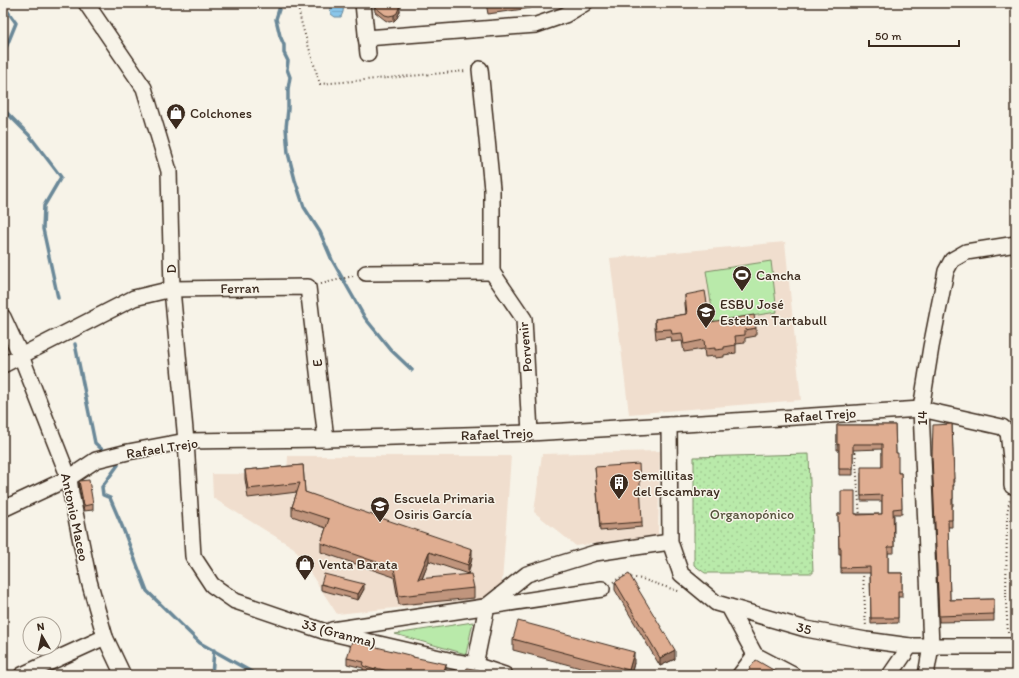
<svg xmlns="http://www.w3.org/2000/svg" width="1019" height="678" font-family="Itim,sans-serif">
<style>
.built{fill:#f0dece}
.grass{fill:#b9eaaa;stroke:#7a8a64}
.garden{fill:url(#garden-dots);stroke:#7a8a64}
.water{fill:url(#water-rules);stroke:#6a8898}
.lines{fill:none;stroke-linecap:round;stroke-linejoin:round}
.stream{stroke:#6a8898;stroke-width:3.5}
.minor-casing{stroke:#3b2a1e;stroke-width:18}
.path{stroke:#3b2a1e;stroke-width:2;stroke-dasharray:1 3;stroke-linecap:butt}
.minor{stroke:#f7f3e8;stroke-width:15}
.wall{fill:#c0957d;stroke:#3b2a1e}
.shaded-wall{fill:#9c7966;stroke:#3b2a1e}
.building{fill:#dfad91;stroke:#3b2a1e}
.labels{text-anchor:middle;stroke-width:3;stroke-linejoin:round;paint-order:stroke}
.poi-label{font-size:14px;fill:#3b2a1e;stroke:#f7f3e8;text-anchor:start}
.street-label{font-size:14px;fill:#3b2a1e;stroke:#f7f3e8}
.park-label{font-size:14px;fill:#54503a;stroke:#f7f3e8}
</style>
<defs>
<pattern id="garden-dots" width="8" height="8" patternUnits="userSpaceOnUse"><rect width="8" height="8" fill="#b9eaaa"/><path d="M2 2h.1M6 6h.1" fill="none" stroke="#a0c992" stroke-width="1.8" stroke-linecap="round"/></pattern>
<pattern id="water-rules" width="6" height="5" patternUnits="userSpaceOnUse"><rect width="6" height="5" fill="#8ac6ea"/><path d="M0 2.5h6" fill="none" stroke="#78aac8"/></pattern>
</defs>
<rect width="100%" height="100%" fill="#f7f3e8"/>
<filter id="ink" filterUnits="userSpaceOnUse"><feTurbulence type="fractalNoise" baseFrequency=".025" numOctaves="2"/><feDisplacementMap in="SourceGraphic" scale="8" xChannelSelector="R" yChannelSelector="G"/><feConvolveMatrix kernelMatrix="1 2 1 2 8 2 1 2 1" color-interpolation-filters="sRGB"/></filter>
<g filter="url(#ink)">
<g class="built">
<path d="M 785,242 L 801,400 L 629,414 L 610,258 Z"/>
<path d="M 660,451 L 658,535 L 576,546 L 534,512 L 542,454 Z"/>
<path d="M 288,456 L 511,456 L 501,597 L 337,614 L 294,548 L 213,498 L 212,474 L 287,474 Z"/>
</g>
<g class="grass">
<path d="M 771,261 L 777,312 L 714,322 L 706,271 Z"/>
<path d="M 473,622 L 466,654 L 395,634 Z"/>
</g>
<path class="garden" d="M 809,454 L 813,573 L 705,573 L 694,565 L 694,457 Z"/>
<path class="water" d="M 329,3 L 344,3 L 343,12 L 341,17 L 335,17 L 331,14 Z"/>
<g class="lines">
<g class="stream">
<path d="M 281,3 L 276,19 L 280,36 L 284,45 L 284,53 L 288,61 L 287,69 L 290,77 L 288,89 L 288,109 L 286,128 L 288,153 L 295,180 L 304,207 L 320,232 L 332,260 L 365,318 L 391,350 L 412,370"/>
<path d="M 3,5 L 16,23 L 3,55"/>
<path d="M 3,109 L 29,135 L 61,177 L 44,206 L 43,229 L 58,298"/>
<path d="M 75,344 L 95,443 L 107,454"/>
<path d="M 112,460 L 118,465 L 102,487 L 103,495 L 110,498 L 122,526 L 147,591 L 200,643 L 257,675"/>
<path d="M 212,675 L 214,650"/>
</g>
<g class="minor-casing">
<g id="minor">
<path d="M 86,3 L 144,88 L 169,171 L 172,289 L 186,441 L 193,556 L 212,585 L 235,601 L 323,631 L 457,662 L 475,665 L 505,675"/>
<path d="M 363,3 L 368,54"/>
<path d="M 366,38 L 536,25 L 565,15 L 585,3"/>
<path d="M 480,69 L 492,189 L 492,272"/>
<path d="M 492,272 L 524,319 L 530,433"/>
<path d="M 366,273 L 492,272"/>
<path d="M 3,317 L 21,356 L 69,478 L 71,493 L 89,581 L 105,637 L 123,675"/>
<path d="M 3,365 L 134,298 L 172,289 L 308,287 L 326,439"/>
<path d="M 669,425 L 670,542 L 681,574 L 716,603 L 806,629 L 866,640 L 910,646 L 1016,646"/>
<path d="M 3,509 L 69,478 L 96,460 L 128,452 L 186,441 L 326,439 L 530,433 L 669,425 L 921,409 L 1002,427 L 1008,432 L 1012,467 L 1012,486 L 1016,486"/>
<path d="M 488,605 L 527,574 L 595,553 L 670,542"/>
<path d="M 729,607 L 755,655 L 793,675"/>
<path d="M 332,630 L 602,589"/>
<path d="M 475,665 L 487,606"/>
<path d="M 22,675 L 105,637"/>
<path d="M 740,675 L 755,655"/>
<path d="M 890,675 L 910,646"/>
<path d="M 926,675 L 931,646 L 921,409 L 931,347 L 946,271 L 952,260 L 966,252 L 1016,244"/>
</g>
</g>
<g class="path">
<path d="M 297,3 L 302,25 L 320,84 L 466,71"/>
<path d="M 321,284 L 353,276"/>
<path d="M 855,448 L 860,517"/>
<path d="M 863,572 L 866,627"/>
<path d="M 613,582 L 623,576 L 642,579 L 681,592"/>
<path d="M 1008,633 L 1006,603 L 1007,514 L 1010,498"/>
</g>
<use href="#minor" class="minor"/>
</g>
<g class="wall">
<path d="M 374,3 L 399,3 L 400,11 L 397,18 L 394,21 L 389,22 L 385,20 L 375,12 Z"/>
<path d="M 486,3 L 531,3 L 531,8 L 488,14 Z"/>
<path d="M 685,295 L 710,322 L 756,328 L 756,336 L 745,338 L 745,343 L 736,344 L 736,353 L 724,355 L 724,357 L 715,358 L 715,356 L 705,357 L 704,349 L 684,352 L 682,341 L 672,342 L 671,337 L 656,339 L 655,327 L 655,319 L 686,314 L 685,304 Z"/>
<path d="M 952,424 L 954,486 L 953,486 L 953,506 L 952,506 L 952,527 L 948,527 L 950,600 L 994,599 L 994,621 L 939,622 L 932,463 Z"/>
<path d="M 837,425 L 895,425 L 896,453 L 898,473 L 901,473 L 902,514 L 894,514 L 894,553 L 888,553 L 888,573 L 902,573 L 902,597 L 898,597 L 898,623 L 871,624 L 870,573 L 841,573 L 841,554 L 839,554 L 838,514 L 882,514 L 882,501 L 861,501 L 861,473 L 882,467 L 882,449 L 853,450 L 853,475 L 839,475 L 839,450 L 837,450 Z"/>
<path d="M 303,465 L 305,492 L 472,558 L 468,574 L 429,561 L 422,579 L 474,588 L 474,598 L 399,605 L 394,577 L 321,552 L 321,543 L 326,528 L 292,516 L 292,507 L 297,492 L 248,498 L 245,479 L 245,470 Z"/>
<path d="M 595,467 L 642,522 L 642,527 L 600,531 Z"/>
<path d="M 79,481 L 93,504 L 93,510 L 84,511 L 79,487 Z"/>
<path d="M 615,582 L 675,659 L 660,666 L 615,590 Z"/>
<path d="M 321,584 L 364,589 L 358,600 L 321,590 Z"/>
<path d="M 513,639 L 634,663 L 631,675 L 607,675 L 513,650 Z"/>
<path d="M 413,657 L 446,670 L 444,675 L 382,675 L 376,673 L 375,675 L 363,672 L 363,668 L 347,664 L 347,658 Z"/>
</g>
<g class="shaded-wall">
<path d="M 400,5 L 400,11 L 397,18 L 394,21 L 394,15 Z"/>
<path d="M 472,549 L 472,558 L 468,574 L 468,565 Z"/>
<path d="M 429,552 L 429,561 L 418,589 L 418,579 Z"/>
<path d="M 364,584 L 364,589 L 358,600 L 358,594 Z"/>
<path d="M 675,650 L 675,659 L 660,666 L 660,658 Z"/>
<path d="M 634,652 L 634,663 L 631,675 L 629,675 L 629,670 Z"/>
<path d="M 446,664 L 446,670 L 444,675 L 443,675 Z"/>
</g>
<g class="building">
<path d="M 374,3 L 399,3 L 400,5 L 397,13 L 394,15 L 389,16 L 385,15 L 375,7 Z"/>
<path d="M 487,3 L 505,3 L 488,5 Z"/>
<path d="M 705,291 L 710,322 L 754,315 L 756,328 L 745,330 L 745,335 L 735,336 L 736,345 L 724,347 L 724,349 L 715,350 L 715,348 L 705,349 L 704,340 L 684,344 L 682,333 L 672,334 L 671,329 L 656,330 L 655,319 L 687,314 L 685,295 Z"/>
<path d="M 952,424 L 954,479 L 953,479 L 953,499 L 952,499 L 952,520 L 948,520 L 950,600 L 994,599 L 994,614 L 939,616 L 932,456 L 933,425 Z"/>
<path d="M 837,425 L 895,425 L 896,453 L 898,453 L 898,473 L 901,473 L 902,508 L 893,509 L 894,547 L 888,547 L 888,573 L 902,573 L 902,591 L 898,591 L 898,618 L 871,618 L 870,567 L 841,568 L 841,548 L 839,548 L 838,514 L 841,514 L 841,491 L 855,491 L 855,514 L 857,514 L 857,515 L 882,514 L 882,495 L 861,496 L 861,467 L 882,467 L 882,444 L 853,444 L 853,469 L 839,469 L 839,444 L 837,445 Z"/>
<path d="M 639,464 L 642,522 L 600,525 L 595,467 Z"/>
<path d="M 303,465 L 305,492 L 472,549 L 468,565 L 429,552 L 418,579 L 471,574 L 474,588 L 399,596 L 394,568 L 321,543 L 329,519 L 292,507 L 300,483 L 248,489 L 245,470 Z"/>
<path d="M 89,480 L 93,504 L 84,506 L 79,481 Z"/>
<path d="M 324,574 L 364,584 L 358,594 L 321,584 Z"/>
<path d="M 629,574 L 675,650 L 660,658 L 615,582 Z"/>
<path d="M 518,621 L 634,652 L 629,670 L 513,639 Z"/>
<path d="M 352,641 L 413,656 L 413,657 L 446,664 L 443,675 L 395,675 L 395,673 L 376,668 L 375,670 L 363,666 L 364,662 L 347,658 Z"/>
<path d="M 756,660 L 782,675 L 742,675 L 747,672 Z"/>
<path d="M 467,668 L 479,670 L 479,671 L 493,675 L 465,675 Z"/>
</g>
</g>
<defs>
<g id="shop-pin" transform="scale(1)"><path d="M0 17L-7.5 6A9.5 9.5 0 1 1 7.5 6Z" fill="#3b2a1e" stroke="#f7f3e8"/><path d="M-5-2.5h2.3a2.7 3.5 0 0 1 5.4 0H5L5.5 6h-11ZM-1.5-2.5h3a1.5 2.3 0 0 0-3 0Z" fill="#fff"/></g>
<g id="stadium-pin" transform="scale(1)"><path d="M0 17L-7.5 6A9.5 9.5 0 1 1 7.5 6Z" fill="#3b2a1e" stroke="#f7f3e8"/><path d="M0-5a6.5 5 0 1 0 0 10a6.5 5 0 1 0 0-10ZM-3.5-1.8h7v3.6h-7Z" fill="#fff"/></g>
<g id="school-pin" transform="scale(1)"><path d="M0 17L-7.5 6A9.5 9.5 0 1 1 7.5 6Z" fill="#3b2a1e" stroke="#f7f3e8"/><path d="M0-5L7-2L0 1L-7-2ZM-4 1L0 2.5L4 1V4Q0 6-4 4Z" fill="#fff"/></g>
<g id="building-pin" transform="scale(1)"><path d="M0 17L-7.5 6A9.5 9.5 0 1 1 7.5 6Z" fill="#3b2a1e" stroke="#f7f3e8"/><path d="M-4-6H4V6H1V3H-1V6H-4ZM-2.5-4.3h1.7v1.8h-1.7ZM.8-4.3h1.7v1.8H.8ZM-2.5-1h1.7V.8h-1.7ZM.8-1h1.7V.8H.8Z" fill="#fff"/></g>
</defs>
<g fill-rule="evenodd">
<use href="#shop-pin" x="176" y="113"/>
<use href="#stadium-pin" x="742" y="275"/>
<use href="#school-pin" x="706" y="312"/>
<use href="#building-pin" x="619" y="483"/>
<use href="#school-pin" x="380" y="506"/>
<use href="#shop-pin" x="305" y="564"/>
</g>
<g class="labels">
<g class="poi-label">
<text x="190" y="118">Colchones</text>
<text x="756" y="280">Cancha</text>
<text x="720" y="309">ESBU José<tspan x="720" dy="16">Esteban Tartabull</tspan></text>
<text x="633" y="480">Semillitas<tspan x="633" dy="16">del Escambray</tspan></text>
<text x="394" y="503">Escuela Primaria<tspan x="394" dy="16">Osiris García</tspan></text>
<text x="319" y="569">Venta Barata</text>
</g>
<g class="street-label">
<text transform="translate(171 269) rotate(-91)" y="5">D</text>
<text transform="translate(240 288) rotate(-1)" y="5">Ferran</text>
<text transform="translate(525 347) rotate(-95)" y="5">Porvenir</text>
<text transform="translate(317 363) rotate(-97)" y="5">E</text>
<text transform="translate(820 415) rotate(-4)" y="5">Rafael Trejo</text>
<text transform="translate(922 418) rotate(-90)" y="5">14</text>
<text transform="translate(497 434) rotate(-2)" y="5">Rafael Trejo</text>
<text transform="translate(162 448) rotate(-9)" y="5">Rafael Trejo</text>
<text transform="translate(75 517) rotate(78)" y="5">Antonio Maceo</text>
<text transform="translate(804 628) rotate(14)" y="5">35</text>
<text transform="translate(339 633) rotate(15)" y="5">33 (Granma)</text>
</g>
<g class="park-label">
<text x="752" y="519">Organopónico</text>
</g>
</g>
<rect width="1019" height="678" fill="none" stroke="#f7f3e8" stroke-width="16"/>
<rect x="8" y="8" width="1003" height="662" fill="none" stroke="#3b2a1e" stroke-width="1.5" filter="url(#ink)"/>
<g transform="translate(42 636) rotate(351)"><circle r="19" fill="#f7f3e8" stroke="#aca397"/>
<path d="M0-3L7 15L0 10L-7 15Z" fill="#3b2a1e"/>
<text y="-6" font-size="11" font-weight="bold" text-anchor="middle" fill="#3b2a1e">N</text>
</g>
<path d="M869 40v6h90v-6" fill="none" stroke="#3b2a1e" stroke-width="2"/>
<text x="875" y="40" font-size="12" fill="#3b2a1e" stroke="#f7f3e8" stroke-width="3" paint-order="stroke">50 m</text>
</svg>
